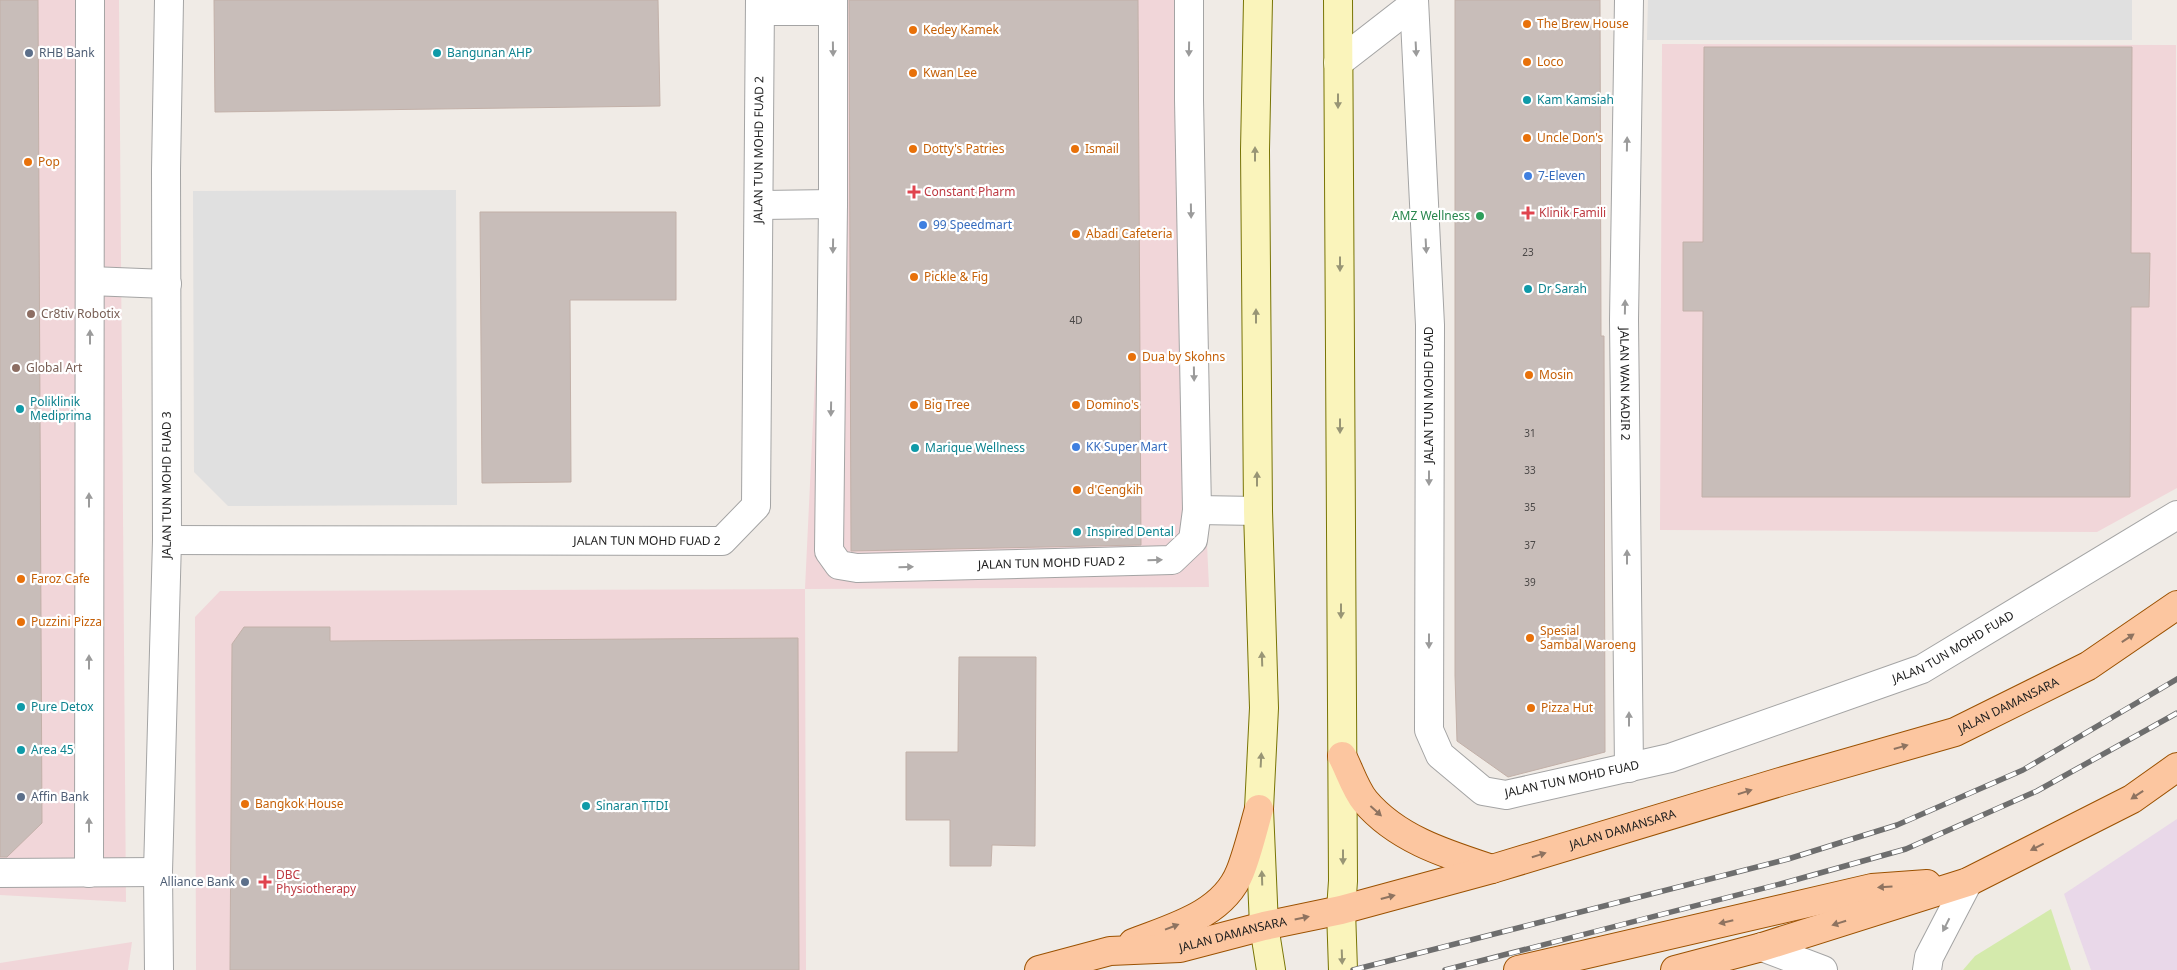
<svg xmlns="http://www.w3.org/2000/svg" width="2177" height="970" font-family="'Noto Sans',sans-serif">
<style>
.commercial{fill:#f1d6d9}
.industrial{fill:#e9d8e9}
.grass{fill:#d4eaac}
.parking{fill:#e0e0e0}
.building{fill:#c8bdb9;stroke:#c2b0a8}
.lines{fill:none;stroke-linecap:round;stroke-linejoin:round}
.street-casing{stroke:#a4a4a4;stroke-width:30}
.secondary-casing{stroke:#787405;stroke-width:30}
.primary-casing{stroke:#9b5100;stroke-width:30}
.street{stroke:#fff;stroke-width:28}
.secondary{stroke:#faf4bb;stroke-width:28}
.primary{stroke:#fcc6a0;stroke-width:28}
.rail-casing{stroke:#6e6e6e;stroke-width:5.5}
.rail{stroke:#fff;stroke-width:4;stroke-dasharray:11;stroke-linecap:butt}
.oneway{fill:#9b9b9b}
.oneway2{fill:#989575}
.oneway3{fill:#8e7360}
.food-dot{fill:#e8710a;stroke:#fff;stroke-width:2}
.service-dot{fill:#5c6f8a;stroke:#fff;stroke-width:2}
.culture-dot{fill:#0f9aa8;stroke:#fff;stroke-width:2}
.shop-dot{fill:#3f7fe0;stroke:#fff;stroke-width:2}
.health-dot{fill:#e0444e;stroke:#fff;stroke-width:2}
.leisure-dot{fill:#2e9e5b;stroke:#fff;stroke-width:2}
.education-dot{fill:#8d6e63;stroke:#fff;stroke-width:2}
.labels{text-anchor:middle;stroke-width:4.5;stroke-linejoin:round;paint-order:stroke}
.number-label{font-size:10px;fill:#4a4746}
.food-label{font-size:12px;fill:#c56008;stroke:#fff;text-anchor:start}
.service-label{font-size:12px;fill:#4e5e75;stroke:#fff;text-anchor:start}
.culture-label{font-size:12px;fill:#0d838f;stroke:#fff;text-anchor:start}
.street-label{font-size:12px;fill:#202020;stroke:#fff}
.shop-label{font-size:12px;fill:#366cbe;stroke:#fff;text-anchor:start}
.health-label{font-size:12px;fill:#be3a42;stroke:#fff;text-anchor:start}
.leisure-label{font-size:12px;fill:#27864d;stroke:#fff;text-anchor:end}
.education-label{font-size:12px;fill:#785e54;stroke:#fff;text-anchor:start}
</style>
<rect width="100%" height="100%" fill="#f0ebe6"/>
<g class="commercial">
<path d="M 0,0 L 119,0 L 126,902 L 0,895 Z"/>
<path d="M 833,0 L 1182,0 L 1209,587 L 805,589 L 806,970 L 196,970 L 195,617 L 220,591 L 805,589 Z"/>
<path d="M 1662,44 L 2176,45 L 2177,488 L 2097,532 L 1660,530 Z"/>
<path d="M 132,942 L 128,970 L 0,970 L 0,963 Z"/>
</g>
<path class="industrial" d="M 2177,819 L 2177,970 L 2091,970 L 2064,894 Z"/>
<path class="grass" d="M 2051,909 L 2071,970 L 1963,970 L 1975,956 Z"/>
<g class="parking">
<path d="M 1648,0 L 2132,0 L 2132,40 L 1647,40 Z"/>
<path d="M 456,190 L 457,505 L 228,506 L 194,472 L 193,191 Z"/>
</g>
<g class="building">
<path d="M 0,0 L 38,0 L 42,823 L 7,857 L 0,857 Z"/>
<path d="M 214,0 L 658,0 L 660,106 L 215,112 Z"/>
<path d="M 849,0 L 1138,0 L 1141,545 L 851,551 Z"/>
<path d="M 1455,0 L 1600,0 L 1601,336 L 1604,336 L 1605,752 L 1508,777 L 1457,741 L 1455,675 Z"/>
<path d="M 1704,47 L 2132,47 L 2131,253 L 2150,253 L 2149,307 L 2131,307 L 2130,497 L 1702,497 L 1703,311 L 1683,311 L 1683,242 L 1703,242 Z"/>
<path d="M 480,212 L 676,212 L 676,300 L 570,300 L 571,482 L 482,483 Z"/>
<path d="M 244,627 L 330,627 L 330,641 L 798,638 L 799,970 L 230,970 L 232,644 Z"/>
<path d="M 959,657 L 1036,657 L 1035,846 L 992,845 L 991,866 L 950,866 L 950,820 L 906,820 L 906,752 L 958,752 Z"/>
</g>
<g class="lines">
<g class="street-casing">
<g id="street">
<path id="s1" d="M 833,0 L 833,204 L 829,551 L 839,565 L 857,568 L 1172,560 L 1193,540 L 1197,510 L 1189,100 L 1189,0"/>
<path id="s2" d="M 1414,0 L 1430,325 L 1429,730 L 1440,755 L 1483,791 L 1506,795 L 1670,758 L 1922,669 L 2177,515"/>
<path id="s3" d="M 1629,0 L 1624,320 L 1629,768"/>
<path d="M 760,11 L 833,11"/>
<path d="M 1338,63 L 1414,4"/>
<path d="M 759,205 L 833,204"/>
<path d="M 90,281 L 167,284"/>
<path d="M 1197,510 L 1258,511"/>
<path id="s4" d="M 167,540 L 722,541 L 756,506 L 760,0"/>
<path d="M 0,873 L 158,872"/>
<path d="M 89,873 L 90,0"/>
<path d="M 1762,947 L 1823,970"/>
<path id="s5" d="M 159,970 L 158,872 L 167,540 L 166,170 L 169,0"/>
<path d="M 1927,970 L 1929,957 L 1968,882"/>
</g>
</g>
<g class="secondary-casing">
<g id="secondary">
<path d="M 1258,0 L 1255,150 L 1258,511 L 1264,708 L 1259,809 L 1264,926 L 1271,970"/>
<path d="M 1338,0 L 1343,881 L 1341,910 L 1343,970"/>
</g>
</g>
<g class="primary-casing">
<g id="primary">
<path d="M 1342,756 C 1349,769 1355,789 1365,801 C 1397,839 1446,854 1492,869"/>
<path d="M 1133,943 C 1171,928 1223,915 1240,872 C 1248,852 1253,830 1259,809"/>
<path id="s6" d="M 1039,970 L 1110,951 L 1180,948 L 1264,926 L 1341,910 L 1492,869 L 1780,782 L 1955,732 L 2088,666 L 2177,605"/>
<path d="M 1518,970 L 1872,888 L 1927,884"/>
<path d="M 1675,970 L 1762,947 L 1968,882 L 2132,799 L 2177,767"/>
</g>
</g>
<use href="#street" class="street"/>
<use href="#secondary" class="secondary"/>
<use href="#primary" class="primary"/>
<g class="rail-casing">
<g id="rail">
<path d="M 1353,970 L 1788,859 L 1897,825 L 2023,770 L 2177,679"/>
<path d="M 1445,970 L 1784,883 L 1906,849 L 2037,791 L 2177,713"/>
</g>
</g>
<use href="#rail" class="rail"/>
</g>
<defs><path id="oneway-solid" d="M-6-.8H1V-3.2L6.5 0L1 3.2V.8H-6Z" transform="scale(1.25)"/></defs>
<g class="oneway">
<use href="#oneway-solid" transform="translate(833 49) rotate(89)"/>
<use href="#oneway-solid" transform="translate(1189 49) rotate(91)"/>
<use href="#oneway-solid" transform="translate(1416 49) rotate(87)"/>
<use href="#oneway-solid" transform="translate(1627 144) rotate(-89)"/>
<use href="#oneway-solid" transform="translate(1191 211) rotate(89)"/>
<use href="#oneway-solid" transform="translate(833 246) rotate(91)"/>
<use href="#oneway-solid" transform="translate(1426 246) rotate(87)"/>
<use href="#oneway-solid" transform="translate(1625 307) rotate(-89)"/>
<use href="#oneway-solid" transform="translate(90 337) rotate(-90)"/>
<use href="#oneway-solid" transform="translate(1194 374) rotate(89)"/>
<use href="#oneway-solid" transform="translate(831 409) rotate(91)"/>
<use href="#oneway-solid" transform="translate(1429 478) rotate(90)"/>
<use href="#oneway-solid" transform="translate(89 500) rotate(-90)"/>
<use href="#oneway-solid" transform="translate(1627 557) rotate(-90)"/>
<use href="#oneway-solid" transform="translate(1155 560) rotate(-2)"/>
<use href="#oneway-solid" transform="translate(906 567) rotate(-1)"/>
<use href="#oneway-solid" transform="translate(1429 641) rotate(90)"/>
<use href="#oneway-solid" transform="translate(89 662) rotate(-90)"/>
<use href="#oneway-solid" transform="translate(1629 719) rotate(-90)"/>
<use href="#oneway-solid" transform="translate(89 825) rotate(-90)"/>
<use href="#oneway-solid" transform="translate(1946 925) rotate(117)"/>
</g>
<g class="oneway2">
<use href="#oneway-solid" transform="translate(1338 101) rotate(90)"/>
<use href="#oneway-solid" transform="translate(1255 154) rotate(-90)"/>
<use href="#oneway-solid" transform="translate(1340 264) rotate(90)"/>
<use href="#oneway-solid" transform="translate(1256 316) rotate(-90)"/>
<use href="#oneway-solid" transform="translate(1340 426) rotate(90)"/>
<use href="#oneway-solid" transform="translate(1257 479) rotate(-90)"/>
<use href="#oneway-solid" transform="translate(1341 611) rotate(90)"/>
<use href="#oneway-solid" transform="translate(1262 659) rotate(-92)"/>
<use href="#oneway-solid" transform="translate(1261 760) rotate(-87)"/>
<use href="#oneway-solid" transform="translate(1343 857) rotate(90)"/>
<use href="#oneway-solid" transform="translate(1262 878) rotate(-92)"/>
<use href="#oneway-solid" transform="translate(1342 957) rotate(88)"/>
</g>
<g class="oneway3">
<use href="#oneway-solid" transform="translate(2128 638) rotate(-34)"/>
<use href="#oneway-solid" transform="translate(1901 747) rotate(-16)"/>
<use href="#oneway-solid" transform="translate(1745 792) rotate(-17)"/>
<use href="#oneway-solid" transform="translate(2137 795) rotate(146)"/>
<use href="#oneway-solid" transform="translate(1376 811) rotate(42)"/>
<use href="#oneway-solid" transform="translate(2037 847) rotate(153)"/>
<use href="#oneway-solid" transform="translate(1539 855) rotate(-17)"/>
<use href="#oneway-solid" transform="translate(1885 887) rotate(176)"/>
<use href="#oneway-solid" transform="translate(1388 897) rotate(-15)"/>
<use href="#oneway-solid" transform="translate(1302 918) rotate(-12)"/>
<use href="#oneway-solid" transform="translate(1726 922) rotate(167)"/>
<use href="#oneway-solid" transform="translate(1839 923) rotate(162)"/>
<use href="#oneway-solid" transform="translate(1172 927) rotate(-21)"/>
</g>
<g class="food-dot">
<circle cx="1527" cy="24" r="5"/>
<circle cx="913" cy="30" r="5"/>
<circle cx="1527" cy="62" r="5"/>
<circle cx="913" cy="73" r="5"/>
<circle cx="1527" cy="138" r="5"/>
<circle cx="913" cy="149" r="5"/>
<circle cx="1075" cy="149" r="5"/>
<circle cx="28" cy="162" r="5"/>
<circle cx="1076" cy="234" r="5"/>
<circle cx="914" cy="277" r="5"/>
<circle cx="1132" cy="357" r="5"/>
<circle cx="1529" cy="375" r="5"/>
<circle cx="914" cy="405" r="5"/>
<circle cx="1076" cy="405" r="5"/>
<circle cx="1077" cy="490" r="5"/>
<circle cx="21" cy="579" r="5"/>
<circle cx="21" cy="622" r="5"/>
<circle cx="1530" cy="638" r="5"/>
<circle cx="1531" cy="708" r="5"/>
<circle cx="245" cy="804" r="5"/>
</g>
<g class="service-dot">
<circle cx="29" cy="53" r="5"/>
<circle cx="21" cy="797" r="5"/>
<circle cx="245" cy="882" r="5"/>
</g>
<g class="culture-dot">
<circle cx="437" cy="53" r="5"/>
<circle cx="1527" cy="100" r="5"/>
<circle cx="1528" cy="289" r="5"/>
<circle cx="20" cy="409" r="5"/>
<circle cx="915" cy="448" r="5"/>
<circle cx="1077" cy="532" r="5"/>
<circle cx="21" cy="707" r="5"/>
<circle cx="21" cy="750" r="5"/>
<circle cx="586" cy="806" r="5"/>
</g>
<g class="shop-dot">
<circle cx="1528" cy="176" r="5"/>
<circle cx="923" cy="225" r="5"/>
<circle cx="1076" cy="447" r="5"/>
</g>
<g class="health-dot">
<path d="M911.5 184.5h5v5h5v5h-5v5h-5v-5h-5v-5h5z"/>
<path d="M1525.5 205.5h5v5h5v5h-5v5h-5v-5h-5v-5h5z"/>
<path d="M262.5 874.5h5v5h5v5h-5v5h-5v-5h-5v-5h5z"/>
</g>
<circle class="leisure-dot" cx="1480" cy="216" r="5"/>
<g class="education-dot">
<circle cx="31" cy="314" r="5"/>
<circle cx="16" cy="368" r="5"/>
</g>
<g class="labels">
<g class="number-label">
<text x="1528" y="256">23</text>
<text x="1076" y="324">4D</text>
<text x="1530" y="437">31</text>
<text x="1530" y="474">33</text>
<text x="1530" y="511">35</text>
<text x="1530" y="549">37</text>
<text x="1530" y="586">39</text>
</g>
<g class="food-label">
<text x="1537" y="28">The Brew House</text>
<text x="923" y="34">Kedey Kamek</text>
<text x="1537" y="66">Loco</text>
<text x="923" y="77">Kwan Lee</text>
<text x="1537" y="142">Uncle Don's</text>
<text x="923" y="153">Dotty's Patries</text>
<text x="1085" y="153">Ismail</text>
<text x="38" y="166">Pop</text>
<text x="1086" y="238">Abadi Cafeteria</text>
<text x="924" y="281">Pickle &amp; Fig</text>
<text x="1142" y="361">Dua by Skohns</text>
<text x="1539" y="379">Mosin</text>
<text x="924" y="409">Big Tree</text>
<text x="1086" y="409">Domino's</text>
<text x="1087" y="494">d'Cengkih</text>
<text x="31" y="583">Faroz Cafe</text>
<text x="31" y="626">Puzzini Pizza</text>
<text x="1540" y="635">Spesial<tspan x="1540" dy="14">Sambal Waroeng</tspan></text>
<text x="1541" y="712">Pizza Hut</text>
<text x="255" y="808">Bangkok House</text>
</g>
<g class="service-label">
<text x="39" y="57">RHB Bank</text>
<text x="31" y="801">Affin Bank</text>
<text x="235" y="886" text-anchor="end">Alliance Bank</text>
</g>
<g class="culture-label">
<text x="447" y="57">Bangunan AHP</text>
<text x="1537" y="104">Kam Kamsiah</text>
<text x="1538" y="293">Dr Sarah</text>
<text x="30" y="406">Poliklinik<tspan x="30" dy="14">Mediprima</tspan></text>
<text x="925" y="452">Marique Wellness</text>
<text x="1087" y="536">Inspired Dental</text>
<text x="31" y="711">Pure Detox</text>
<text x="31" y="754">Area 45</text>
<text x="596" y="810">Sinaran TTDI</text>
</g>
<g class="street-label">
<text dy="4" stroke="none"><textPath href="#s4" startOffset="960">JALAN TUN MOHD FUAD 2</textPath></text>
<text dy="4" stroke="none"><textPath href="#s3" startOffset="384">JALAN WAN KADIR 2</textPath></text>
<text transform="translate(1429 395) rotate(-90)" y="4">JALAN TUN MOHD FUAD</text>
<text dy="4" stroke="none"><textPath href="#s5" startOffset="485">JALAN TUN MOHD FUAD 3</textPath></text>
<text dy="4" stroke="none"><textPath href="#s4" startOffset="480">JALAN TUN MOHD FUAD 2</textPath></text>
<text dy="4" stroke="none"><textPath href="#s1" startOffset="781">JALAN TUN MOHD FUAD 2</textPath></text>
<text dy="4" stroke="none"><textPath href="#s2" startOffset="1310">JALAN TUN MOHD FUAD</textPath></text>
<text dy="4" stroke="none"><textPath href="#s6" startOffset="1008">JALAN DAMANSARA</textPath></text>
<text transform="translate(1572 779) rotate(-12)" y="4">JALAN TUN MOHD FUAD</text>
<text dy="4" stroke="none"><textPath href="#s6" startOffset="602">JALAN DAMANSARA</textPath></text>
<text dy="4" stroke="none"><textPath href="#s6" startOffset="198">JALAN DAMANSARA</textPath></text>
</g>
<g class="shop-label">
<text x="1538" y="180">7-Eleven</text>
<text x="933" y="229">99 Speedmart</text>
<text x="1086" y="451">KK Super Mart</text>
</g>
<g class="health-label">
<text x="924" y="196">Constant Pharm</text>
<text x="1539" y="217">Klinik Famili</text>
<text x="276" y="879">DBC<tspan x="276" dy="14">Physiotherapy</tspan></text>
</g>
<g class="leisure-label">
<text x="1470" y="220">AMZ Wellness</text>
</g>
<g class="education-label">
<text x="41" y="318">Cr8tiv Robotix</text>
<text x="26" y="372">Global Art</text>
</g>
</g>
</svg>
